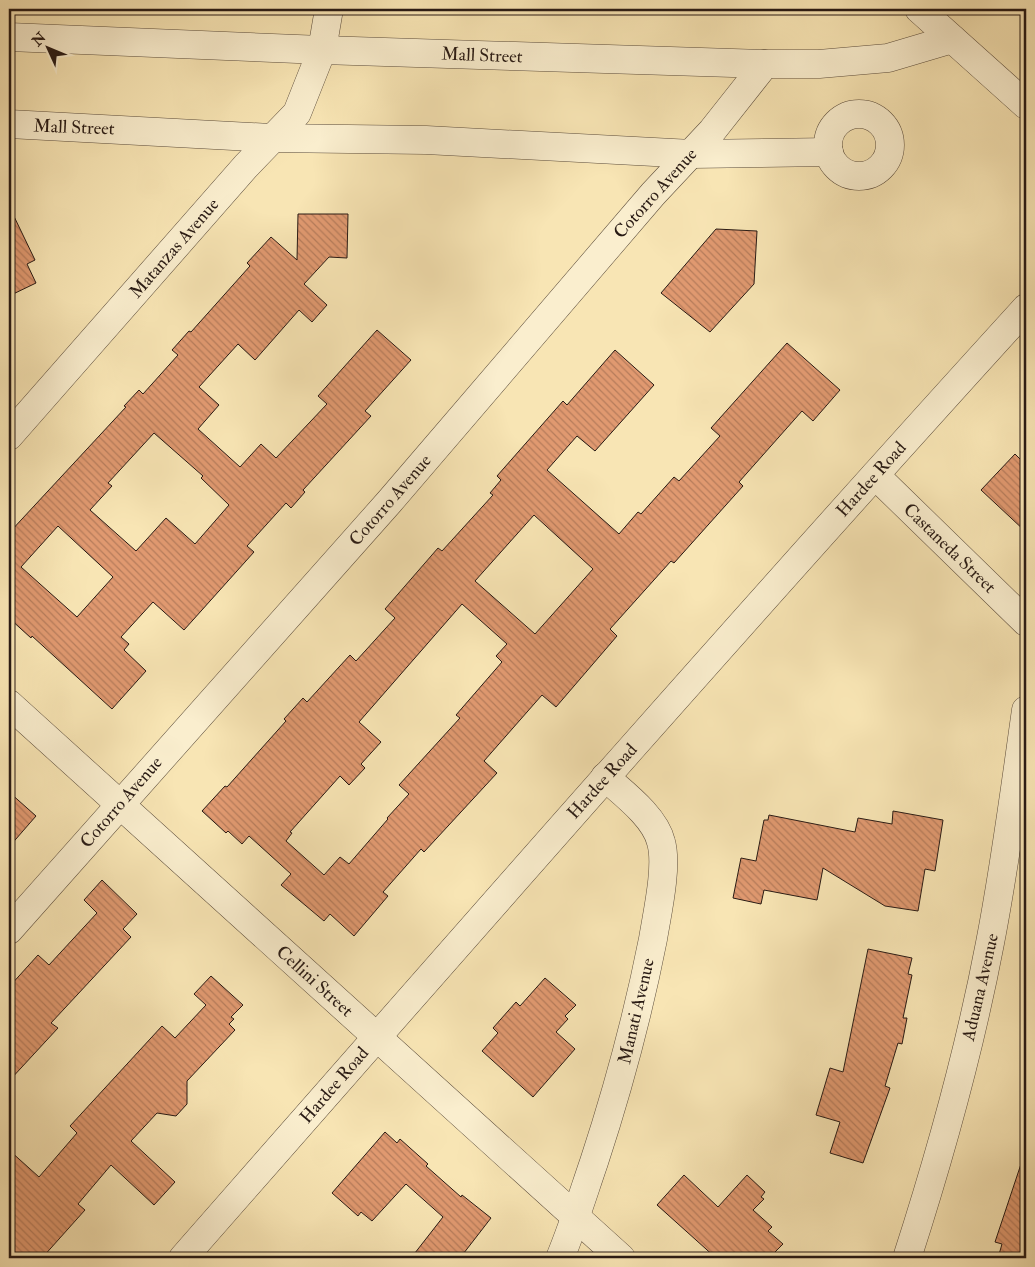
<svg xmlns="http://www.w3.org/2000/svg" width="1035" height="1267" font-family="'IM FELL Double Pica',serif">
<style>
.building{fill:url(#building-back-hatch);stroke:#281a14;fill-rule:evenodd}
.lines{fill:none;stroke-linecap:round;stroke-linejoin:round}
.minor-casing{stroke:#5c4d3c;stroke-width:29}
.minor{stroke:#faeece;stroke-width:28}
.labels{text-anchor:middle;stroke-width:4;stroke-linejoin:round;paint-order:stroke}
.street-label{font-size:18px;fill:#281a14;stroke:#faeece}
</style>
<defs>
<pattern id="building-back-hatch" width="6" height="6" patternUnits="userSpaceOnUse" patternTransform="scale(1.25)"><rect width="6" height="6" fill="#e09970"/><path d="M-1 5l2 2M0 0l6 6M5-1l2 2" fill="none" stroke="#b67c5b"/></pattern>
</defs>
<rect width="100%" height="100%" fill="#f8e5b4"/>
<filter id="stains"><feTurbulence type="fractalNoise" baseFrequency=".004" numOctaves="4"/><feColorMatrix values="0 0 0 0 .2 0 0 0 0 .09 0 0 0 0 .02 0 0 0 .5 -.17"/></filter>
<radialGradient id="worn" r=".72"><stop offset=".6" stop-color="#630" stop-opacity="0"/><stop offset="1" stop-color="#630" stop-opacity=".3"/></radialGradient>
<g class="building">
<path d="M 9,206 L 35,260 L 27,264 L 36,283 L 9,296 Z"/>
<path d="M 298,214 L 348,214 L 347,258 L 329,257 L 304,284 L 327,305 L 312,322 L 299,310 L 255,360 L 238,344 L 199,387 L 219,405 L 198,429 L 240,467 L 261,444 L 276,458 L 327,404 L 318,396 L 377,330 L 411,360 L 365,411 L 371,416 L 303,490 L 305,492 L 291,508 L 286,503 L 247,546 L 254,552 L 184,630 L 153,602 L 121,637 L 129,644 L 124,650 L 146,671 L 112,709 L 32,636 L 31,638 L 9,618 L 9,533 L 126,407 L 124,406 L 139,390 L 143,394 L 178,355 L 172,350 L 189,331 L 191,332 L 250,266 L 247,263 L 271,237 L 297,260 ZM 154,433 L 203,476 L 201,478 L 229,505 L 195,544 L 166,518 L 136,551 L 90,510 L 112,486 L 108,483 ZM 58,526 L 113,577 L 77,617 L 21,567 Z"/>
<path d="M 716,229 L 757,231 L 754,284 L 710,332 L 661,293 Z"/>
<path d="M 787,343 L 840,390 L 813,421 L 802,411 L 739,482 L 743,486 L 674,563 L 671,561 L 610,629 L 617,636 L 556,707 L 542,695 L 484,761 L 497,773 L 424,852 L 421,849 L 383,892 L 388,896 L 354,936 L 330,914 L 324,921 L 281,885 L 291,874 L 249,836 L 242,844 L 228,831 L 226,833 L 202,811 L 225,786 L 227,787 L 286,721 L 284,719 L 303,698 L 307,702 L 350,655 L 356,661 L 395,618 L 385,609 L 438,548 L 442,551 L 493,495 L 490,493 L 501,480 L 497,476 L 563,401 L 567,405 L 615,350 L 654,385 L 595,451 L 577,436 L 547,470 L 619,534 L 638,512 L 641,514 L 674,477 L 679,481 L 720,436 L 711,428 ZM 534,515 L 593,569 L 535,634 L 475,581 ZM 462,604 L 507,644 L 496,656 L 502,662 L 456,715 L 460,718 L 399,785 L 409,794 L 387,818 L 388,819 L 349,864 L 340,857 L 324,875 L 286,841 L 292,833 L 290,832 L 340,776 L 349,785 L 365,768 L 361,764 L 381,742 L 359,722 Z"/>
<path d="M 1015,454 L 1026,465 L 1026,532 L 981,490 Z"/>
<path d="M 9,792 L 36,816 L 9,847 Z"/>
<path d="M 893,811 L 943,820 L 935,871 L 925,869 L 918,911 L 885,906 L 823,868 L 817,900 L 764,890 L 761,904 L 733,898 L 741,858 L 756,861 L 764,820 L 768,820 L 769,815 L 855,832 L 858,818 L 892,824 Z"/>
<path d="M 102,880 L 137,914 L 123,929 L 131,937 L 51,1023 L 58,1028 L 9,1081 L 9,987 L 38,955 L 49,965 L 97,913 L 84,900 Z"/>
<path d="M 868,949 L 912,958 L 908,974 L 912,975 L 903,1018 L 907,1018 L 902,1044 L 898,1043 L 885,1086 L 890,1088 L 863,1163 L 830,1153 L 840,1122 L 816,1115 L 830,1068 L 843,1072 Z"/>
<path d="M 211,976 L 243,1005 L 231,1017 L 234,1019 L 229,1024 L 235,1030 L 187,1081 L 187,1104 L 176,1116 L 157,1113 L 131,1141 L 175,1182 L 154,1205 L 111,1165 L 78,1204 L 85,1210 L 42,1258 L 21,1258 L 9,1248 L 9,1150 L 39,1177 L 77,1133 L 70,1126 L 162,1026 L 175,1038 L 206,1005 L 194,994 Z"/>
<path d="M 545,978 L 576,1005 L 565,1016 L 568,1019 L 556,1032 L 575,1049 L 533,1097 L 482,1051 L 498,1033 L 493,1028 L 516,1002 L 520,1006 Z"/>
<path d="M 385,1132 L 397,1143 L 400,1139 L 428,1164 L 426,1166 L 461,1197 L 462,1195 L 491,1218 L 460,1258 L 411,1258 L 443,1217 L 406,1184 L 372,1221 L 361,1212 L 358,1216 L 332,1193 Z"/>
<path d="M 1022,1161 L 1026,1162 L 1026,1258 L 998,1258 L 1002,1244 L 995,1242 Z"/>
<path d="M 684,1175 L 718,1207 L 747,1175 L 765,1192 L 761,1197 L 764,1199 L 753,1210 L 772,1227 L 768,1231 L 783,1244 L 769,1258 L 716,1258 L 657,1205 Z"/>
</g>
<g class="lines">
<g class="minor-casing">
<g id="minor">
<path d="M 919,9 L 1026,105"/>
<path d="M 9,37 L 322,50 L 765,64 L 819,64 L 888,58 L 952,39"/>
<circle cx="859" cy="145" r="31"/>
<path d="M 9,124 L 271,138 L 426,140 L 692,154 L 829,152"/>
<path d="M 9,436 L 246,166 L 297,113 L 322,50 L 329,9"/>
<path d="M 875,475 L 1026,622"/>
<path d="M 9,704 L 621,1258"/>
<path d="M 9,930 L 390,501 L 653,194 L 712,131 L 765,64"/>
<path d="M 183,1258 C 462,940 741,621 1026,308"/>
<path d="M 560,1258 C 573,1227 583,1194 594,1162 C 618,1089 638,1015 653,939 C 657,914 668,866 661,842 C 655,817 624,794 605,777"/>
<path d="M 907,1258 C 940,1156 970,1048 990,943 C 1005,866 1015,788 1026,710"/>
</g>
</g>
<use href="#minor" class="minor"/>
</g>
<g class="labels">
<g class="street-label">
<text transform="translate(482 55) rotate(2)" y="6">Mall Street</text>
<text transform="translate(74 127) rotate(2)" y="6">Mall Street</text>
<text transform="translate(655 193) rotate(-48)" y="6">Cotorro Avenue</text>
<text transform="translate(174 248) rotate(-49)" y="6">Matanzas Avenue</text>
<text transform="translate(871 479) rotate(-48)" y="6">Hardee Road</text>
<text transform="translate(390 500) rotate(-49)" y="6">Cotorro Avenue</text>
<text transform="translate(950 548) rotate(44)" y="6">Castaneda Street</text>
<text transform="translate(602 781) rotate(-48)" y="6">Hardee Road</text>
<text transform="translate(121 802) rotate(-49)" y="6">Cotorro Avenue</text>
<text transform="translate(315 981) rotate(42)" y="6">Cellini Street</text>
<text transform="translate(980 987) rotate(-77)" y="6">Aduana Avenue</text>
<text transform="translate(636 1011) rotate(-77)" y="6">Manati Avenue</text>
<text transform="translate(334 1085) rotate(-49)" y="6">Hardee Road</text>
</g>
</g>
<rect width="1035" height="1267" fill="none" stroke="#f8e5b4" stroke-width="30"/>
<rect x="10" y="10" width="1015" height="1247" fill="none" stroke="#281a14" stroke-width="2.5"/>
<rect x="15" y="15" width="1005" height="1237" fill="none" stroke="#281a14"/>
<g transform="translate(48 48) rotate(314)" stroke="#faeece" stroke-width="4" paint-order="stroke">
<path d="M0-4L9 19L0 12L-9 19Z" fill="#281a14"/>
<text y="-8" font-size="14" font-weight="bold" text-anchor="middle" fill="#281a14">N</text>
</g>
<rect width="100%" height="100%" filter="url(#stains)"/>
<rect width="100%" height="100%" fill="url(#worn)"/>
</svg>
